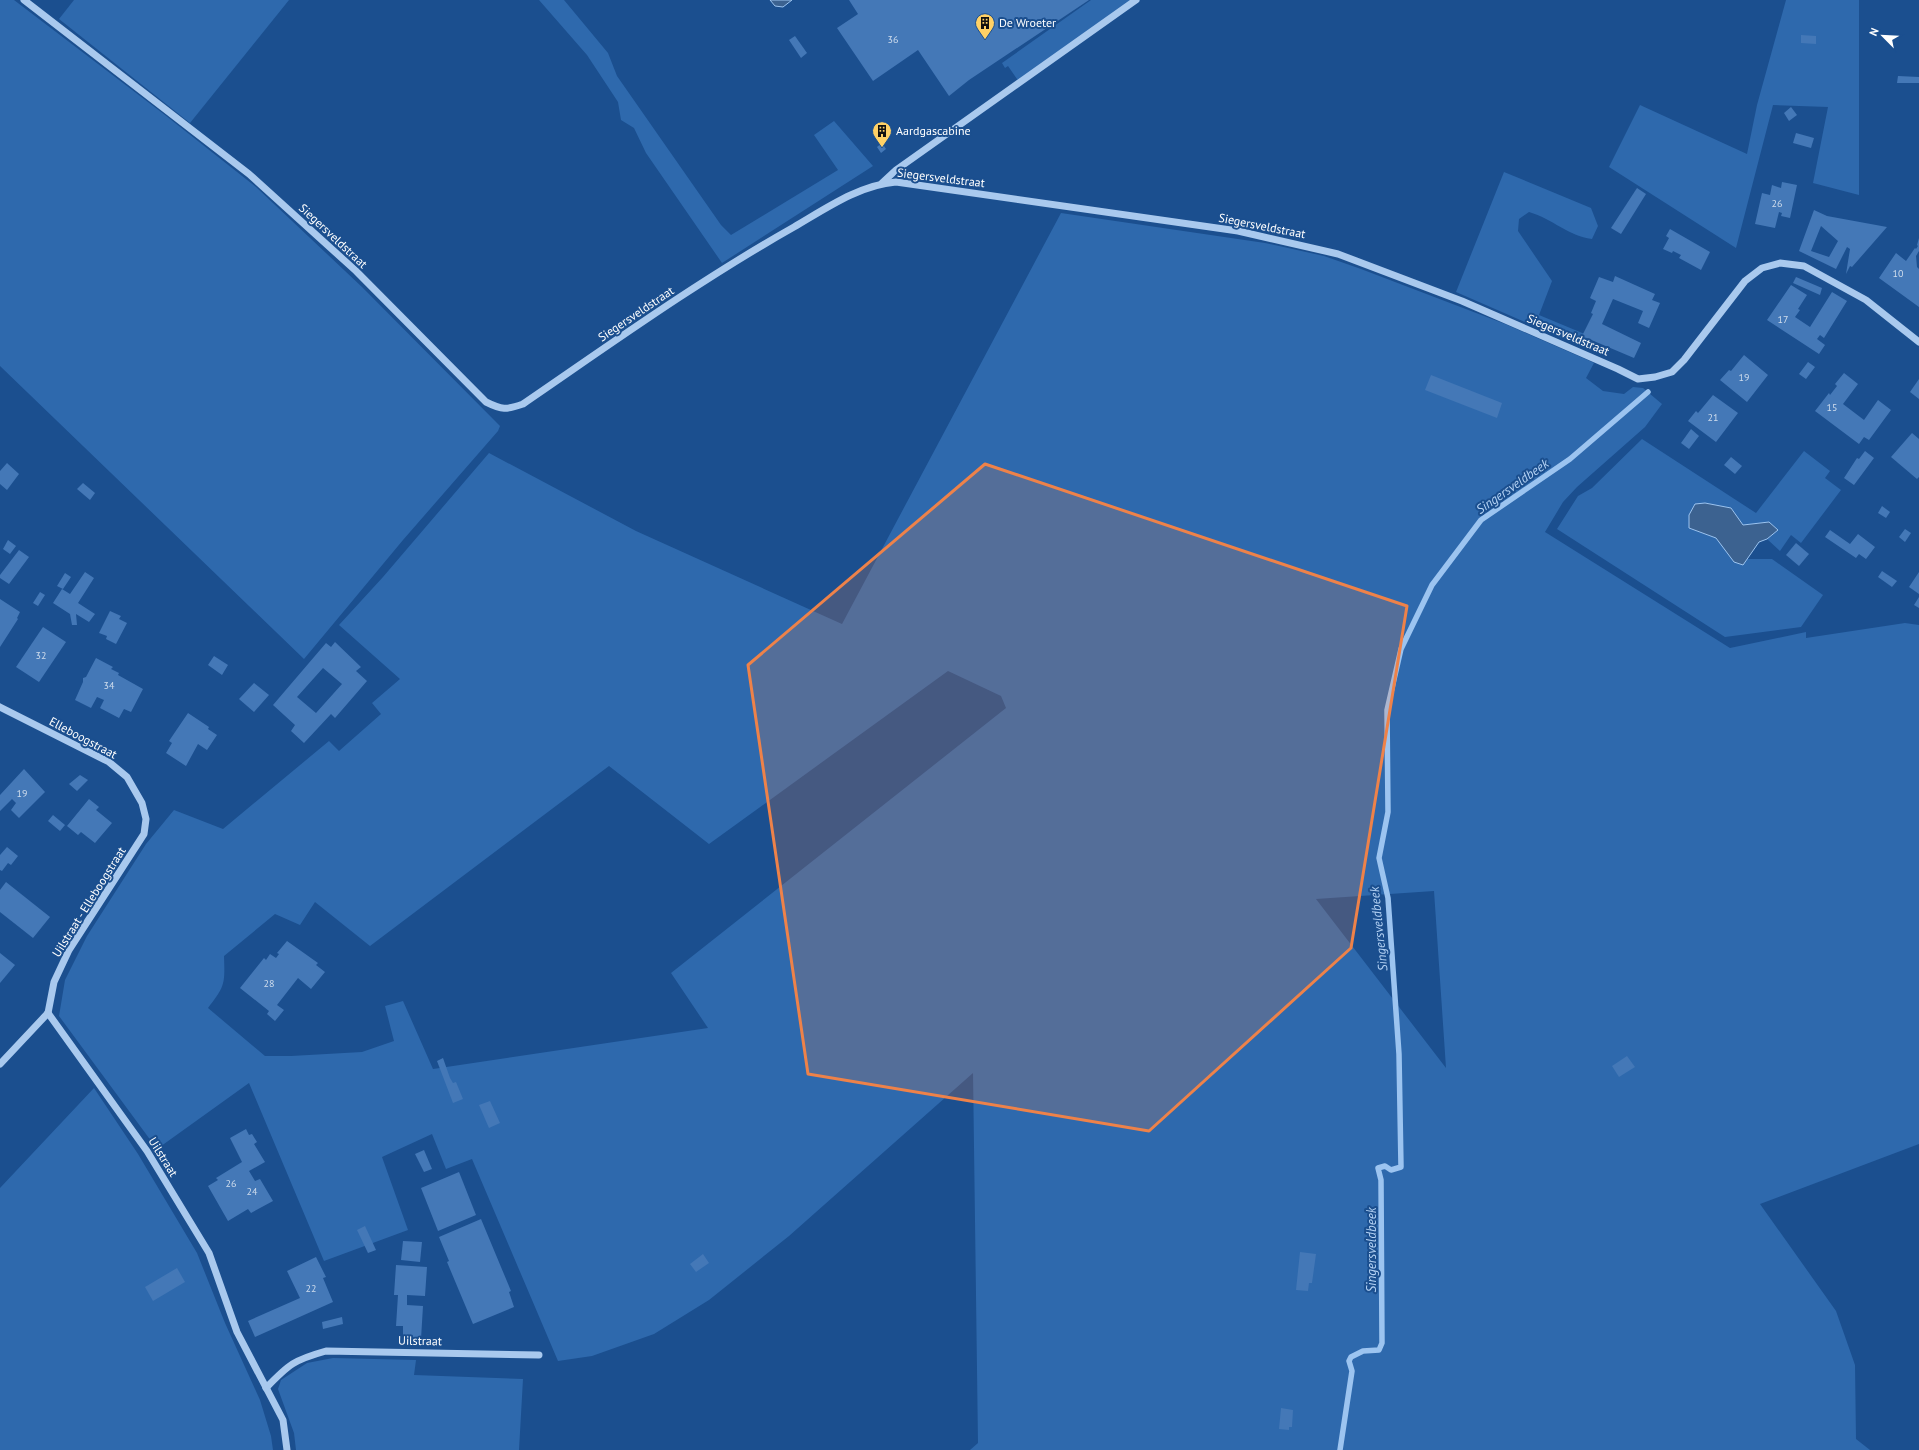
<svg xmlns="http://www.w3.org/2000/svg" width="1919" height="1450" font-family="'PT Sans',sans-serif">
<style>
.green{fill:#2e69ad;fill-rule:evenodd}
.water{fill:#3c6290;stroke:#9cc4f0}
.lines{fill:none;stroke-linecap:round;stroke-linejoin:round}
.stream{stroke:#9cc4f0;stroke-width:5.5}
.building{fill:#4478b7;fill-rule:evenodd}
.minor{stroke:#a9c9ee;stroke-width:7}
.marked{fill:#ee8249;fill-opacity:0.2;stroke:#ee8249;stroke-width:3;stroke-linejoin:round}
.labels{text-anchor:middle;stroke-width:4;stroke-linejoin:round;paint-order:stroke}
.number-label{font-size:10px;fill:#d0dded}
.poi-label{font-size:12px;fill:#fff;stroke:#1b4f8f;text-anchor:start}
.street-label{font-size:12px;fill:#fff;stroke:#1b4f8f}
.water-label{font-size:13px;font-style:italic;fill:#b5d3f5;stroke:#1b4f8f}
</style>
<rect width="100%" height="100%" fill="#1b4f8f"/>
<g class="green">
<path d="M 0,0 L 14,0 L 165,115 L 256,187 L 362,287 L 500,426 L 498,431 L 403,540 L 304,659 L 0,366 Z"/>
<path d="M 74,0 L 289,0 L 190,123 L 59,19 Z"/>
<path d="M 539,0 L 564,0 L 608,53 L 617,76 L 721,225 L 731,235 L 838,170 L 814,135 L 834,121 L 873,166 L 722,263 L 646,153 L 634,128 L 621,120 L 618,102 L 587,55 Z"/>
<path d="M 1091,0 L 1139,0 L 1019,82 L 1008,66 L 1005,68 L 1002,63 Z"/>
<path d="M 1786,0 L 1859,0 L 1859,195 L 1813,183 L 1828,107 L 1773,105 L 1736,248 L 1609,167 L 1640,105 L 1747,154 L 1757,105 Z"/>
<path d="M 1504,172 L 1591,208 L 1598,226 L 1592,239 C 1568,236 1553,219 1529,212 L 1519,219 L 1518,231 L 1552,281 L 1539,315 L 1587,335 L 1585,348 L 1456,292 Z"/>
<path d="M 1061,213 L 1265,243 L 1324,256 L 1361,269 L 1505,324 L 1590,361 L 1594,363 L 1586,378 L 1603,391 L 1624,394 L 1633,387 L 1643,388 L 1662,404 L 1645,427 L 1577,487 L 1563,502 L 1545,532 L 1730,648 L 1806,632 L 1806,638 L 1905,623 L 1919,625 L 1919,1144 L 1760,1204 L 1836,1311 L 1855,1365 L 1856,1439 L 1870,1450 L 970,1450 L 978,1443 L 973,1073 L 789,1236 L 709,1300 L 654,1334 L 592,1356 L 558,1361 L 472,1159 L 446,1169 L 432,1134 L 382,1157 L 408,1230 L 324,1261 L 249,1083 L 157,1149 L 59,1016 L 65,980 L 87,936 L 146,844 L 174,810 L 223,829 L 329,741 L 339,751 L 381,714 L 372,703 L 400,679 L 339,625 L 383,577 L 489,453 L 636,531 L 842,624 ZM 948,671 L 1001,696 L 1006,708 L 671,973 L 708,1028 L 433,1069 L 403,1001 L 385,1006 L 394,1041 L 362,1052 L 291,1056 L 265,1056 L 208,1008 C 225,986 225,984 224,956 L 275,914 L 300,925 L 315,902 L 370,946 L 609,766 L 709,844 ZM 1434,891 L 1446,1068 L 1316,899 Z"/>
<path d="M 1642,439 L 1756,513 L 1804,451 L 1830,471 L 1825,478 L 1841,490 L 1801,543 L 1791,535 L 1780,551 L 1767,539 L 1778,530 L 1769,522 L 1743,525 L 1731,508 L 1705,503 L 1689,528 L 1716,538 L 1742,565 L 1747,559 L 1772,559 L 1823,595 L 1801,627 L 1725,637 L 1557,529 L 1578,496 L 1592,488 Z"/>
<path d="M 94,1088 L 138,1154 L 197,1253 L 225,1323 L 260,1400 L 271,1436 L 273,1450 L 0,1450 L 0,1188 Z"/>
<path d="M 333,1358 L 416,1360 L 414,1375 L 523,1379 L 519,1450 L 296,1450 L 294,1433 L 278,1389 L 281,1380 L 307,1363 Z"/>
</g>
<g class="water">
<path d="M 770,0 L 792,0 L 783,7 L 775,6 Z"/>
<path d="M 1705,503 L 1731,508 L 1743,525 L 1769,522 L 1778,530 L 1767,539 L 1759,542 L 1743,565 L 1734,562 L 1716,538 L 1689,528 L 1689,515 L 1695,504 Z"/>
</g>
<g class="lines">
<path class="stream" d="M 1340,1450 L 1352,1371 L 1349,1361 L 1351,1357 L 1363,1351 L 1379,1350 L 1382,1343 L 1381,1180 L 1378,1168 L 1385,1166 L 1391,1170 L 1401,1167 L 1399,1054 L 1388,898 L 1379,858 L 1388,812 L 1387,710 L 1401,649 L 1432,585 L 1481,520 L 1570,459 L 1648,392"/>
</g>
<g class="building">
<path d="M 849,0 L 1089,0 L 969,80 L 949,96 L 918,50 L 873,81 L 837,28 L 858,14 Z"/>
<path d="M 1801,35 L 1816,36 L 1816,44 L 1801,43 Z"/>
<path d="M 795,36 L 807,53 L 801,58 L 789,40 Z"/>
<path d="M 1898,76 L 1919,77 L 1919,83 L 1897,83 Z"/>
<path d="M 1791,107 L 1797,115 L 1789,121 L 1784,113 Z"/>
<path d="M 1796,133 L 1814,138 L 1811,148 L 1793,143 Z"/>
<path d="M 882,143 L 886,149 L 881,153 L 877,147 Z"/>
<path d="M 1782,182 L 1797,185 L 1790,218 L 1781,216 L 1782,213 L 1779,212 L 1775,228 L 1755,224 L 1762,193 L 1770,195 L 1772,185 L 1781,188 Z"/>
<path d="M 1637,188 L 1646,194 L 1621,234 L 1611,228 Z"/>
<path d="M 1814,210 L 1827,216 L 1887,227 L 1852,267 L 1850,266 L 1846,274 L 1850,249 L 1847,247 L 1836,269 L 1799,251 ZM 1821,226 L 1838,241 L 1829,257 L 1811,251 Z"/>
<path d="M 1670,229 L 1710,252 L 1701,270 L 1679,258 L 1681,255 L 1673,251 L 1672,253 L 1663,249 L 1669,238 L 1666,236 Z"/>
<path d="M 1919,238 L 1919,251 L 1916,256 L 1917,267 L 1919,269 L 1919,307 L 1879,278 L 1896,253 L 1906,261 L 1915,248 L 1916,249 L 1918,246 L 1917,245 Z"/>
<path d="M 1615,276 L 1655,294 L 1652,300 L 1660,303 L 1649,328 L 1638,323 L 1643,311 L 1613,299 L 1602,324 L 1641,343 L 1634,358 L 1582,336 L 1593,314 L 1591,313 L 1596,301 L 1590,298 L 1599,277 L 1613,282 Z"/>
<path d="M 1796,277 L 1822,288 L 1820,295 L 1793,283 Z"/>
<path d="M 1791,285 L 1807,295 L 1798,309 L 1800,310 L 1795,317 L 1810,327 L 1832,292 L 1847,301 L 1824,338 L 1820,335 L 1817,339 L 1825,345 L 1819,354 L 1767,320 Z"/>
<path d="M 1744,355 L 1768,375 L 1747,402 L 1720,380 L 1729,370 L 1731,371 Z"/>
<path d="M 1808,362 L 1815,367 L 1806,379 L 1799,374 Z"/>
<path d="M 1844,373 L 1858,384 L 1843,404 L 1864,420 L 1878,400 L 1891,410 L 1869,440 L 1864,437 L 1859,444 L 1815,411 L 1829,393 L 1830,395 L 1837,386 L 1835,384 Z"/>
<path d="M 1431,375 L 1502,403 L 1497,418 L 1425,390 Z"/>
<path d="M 1919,379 L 1919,399 L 1910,392 Z"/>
<path d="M 1713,395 L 1738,413 L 1716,442 L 1688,421 L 1696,411 L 1698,413 Z"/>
<path d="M 1691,429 L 1699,436 L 1689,449 L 1681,443 Z"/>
<path d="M 1912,433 L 1919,439 L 1919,477 L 1917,479 L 1891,457 Z"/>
<path d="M 1865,451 L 1874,458 L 1854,485 L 1844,478 L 1857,458 L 1859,459 Z"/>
<path d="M 1731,457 L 1742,466 L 1735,474 L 1724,465 Z"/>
<path d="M 7,463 L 19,474 L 7,490 L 0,484 L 0,471 Z"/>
<path d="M 83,483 L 95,493 L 90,500 L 77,489 Z"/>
<path d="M 1882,506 L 1890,512 L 1886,518 L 1878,513 Z"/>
<path d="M 1905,529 L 1911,533 L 1905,542 L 1899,537 Z"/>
<path d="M 1830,530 L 1850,544 L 1858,534 L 1875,547 L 1866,559 L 1859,554 L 1856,558 L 1825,537 Z"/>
<path d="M 8,540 L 16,546 L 10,554 L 3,549 Z"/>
<path d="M 1796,543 L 1809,554 L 1799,566 L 1786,555 Z"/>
<path d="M 19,550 L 29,557 L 9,584 L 0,578 L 0,575 Z"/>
<path d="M 1882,571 L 1897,581 L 1892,587 L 1878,577 Z"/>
<path d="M 85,572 L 94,578 L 78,603 L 95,614 L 89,622 L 76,614 L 77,625 L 72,625 L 70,614 L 53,603 L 62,589 L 70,594 Z"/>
<path d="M 1919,572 L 1919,594 L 1909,587 Z"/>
<path d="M 65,573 L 71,577 L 63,589 L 57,586 Z"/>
<path d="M 40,592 L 45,595 L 38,606 L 33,603 Z"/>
<path d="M 1919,597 L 1919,608 L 1914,605 Z"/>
<path d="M 0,599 L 20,612 L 17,618 L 18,619 L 0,647 Z"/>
<path d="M 110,611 L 121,616 L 119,619 L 127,623 L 116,644 L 106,639 L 107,636 L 99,633 Z"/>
<path d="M 43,627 L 66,642 L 39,682 L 16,667 Z"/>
<path d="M 335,642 L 361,667 L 356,671 L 367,681 L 335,718 L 331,714 L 304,743 L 291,731 L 295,725 L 273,705 L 326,643 L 331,647 ZM 323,668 L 342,684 L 316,713 L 297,697 Z"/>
<path d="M 214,656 L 228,665 L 222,675 L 208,665 Z"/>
<path d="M 96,658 L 113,667 L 111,669 L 119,673 L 118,675 L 143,689 L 131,712 L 124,709 L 119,718 L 100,708 L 104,700 L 97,697 L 91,708 L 75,700 L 83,682 L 83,678 L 86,677 Z"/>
<path d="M 254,683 L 269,695 L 254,712 L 239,699 Z"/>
<path d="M 188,713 L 209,727 L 208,729 L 217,735 L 207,750 L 198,744 L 186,766 L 166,753 L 172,743 L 169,741 Z"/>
<path d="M 24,769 L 45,792 L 19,818 L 11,810 L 16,803 L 12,799 L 0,811 L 0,795 Z"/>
<path d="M 80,775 L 88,780 L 77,791 L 69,784 Z"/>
<path d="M 89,799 L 99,807 L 96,810 L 112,823 L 95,843 L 81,832 L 78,835 L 67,826 Z"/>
<path d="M 53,815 L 65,825 L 60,831 L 48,821 Z"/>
<path d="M 7,847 L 18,856 L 11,865 L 8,863 L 2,871 L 0,870 L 0,855 Z"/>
<path d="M 6,882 L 50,917 L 33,938 L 0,912 L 0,890 Z"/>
<path d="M 287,941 L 318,963 L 316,965 L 325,972 L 311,989 L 298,978 L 277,1005 L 284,1010 L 275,1021 L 267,1014 L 269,1011 L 240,988 L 264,958 L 266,960 L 270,954 L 276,958 L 279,954 L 277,953 Z"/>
<path d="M 0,953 L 15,965 L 0,983 Z"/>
<path d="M 1627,1056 L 1635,1067 L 1619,1077 L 1612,1066 Z"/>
<path d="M 443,1058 L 450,1078 L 453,1083 L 456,1082 L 463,1099 L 453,1103 L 437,1061 Z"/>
<path d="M 490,1101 L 500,1123 L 489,1128 L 479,1105 Z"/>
<path d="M 246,1129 L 249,1135 L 252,1134 L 257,1142 L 254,1144 L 265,1162 L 249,1171 L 255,1181 L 260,1179 L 273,1201 L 251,1213 L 248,1209 L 228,1221 L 208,1186 L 218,1180 L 216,1178 L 242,1162 L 230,1138 Z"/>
<path d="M 424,1150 L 432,1169 L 424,1172 L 415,1154 Z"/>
<path d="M 459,1172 L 476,1215 L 438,1231 L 421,1188 Z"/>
<path d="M 481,1219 L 511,1291 L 509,1292 L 514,1307 L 473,1324 L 447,1262 L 449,1261 L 439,1237 Z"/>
<path d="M 365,1226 L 376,1250 L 368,1253 L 357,1230 Z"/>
<path d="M 403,1241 L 422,1242 L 420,1262 L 401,1260 Z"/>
<path d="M 1300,1252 L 1316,1254 L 1312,1283 L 1309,1283 L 1308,1291 L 1296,1290 Z"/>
<path d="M 703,1254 L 709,1263 L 696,1272 L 690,1264 Z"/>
<path d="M 316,1257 L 326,1277 L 323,1278 L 333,1302 L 255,1337 L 248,1321 L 300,1298 L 287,1271 Z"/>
<path d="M 396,1265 L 427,1267 L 425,1296 L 407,1295 L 407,1305 L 423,1306 L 421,1339 L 403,1338 L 403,1326 L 396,1326 L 398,1295 L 394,1295 Z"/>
<path d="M 177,1268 L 185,1282 L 153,1301 L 145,1287 Z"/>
<path d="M 342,1317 L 343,1324 L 323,1329 L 322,1322 Z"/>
<path d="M 1281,1408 L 1293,1410 L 1292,1427 L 1289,1427 L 1289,1430 L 1279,1429 Z"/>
</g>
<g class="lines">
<g class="minor">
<path d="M 24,0 L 249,174 L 356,271 L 486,402 C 502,410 506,410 523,404 C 612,343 700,280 794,227 C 825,209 859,185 896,182 L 1238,231 L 1338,254 L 1462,301 L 1618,369 L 1638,379 L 1655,377 L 1672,372 L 1684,360 L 1745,281 L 1762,268 L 1780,263 L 1804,266 L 1866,300 L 1919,342"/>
<path d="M 882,183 L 896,170 L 1136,0"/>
<path d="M 0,707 L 109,762 L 127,777 L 142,803 L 146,819 L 144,834 L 69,950 L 54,982 L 48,1013"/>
<path d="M 48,1013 L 147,1151 L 209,1253 L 237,1332 L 283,1420 L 287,1450"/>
<path d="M 0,1064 L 48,1013"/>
<path d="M 266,1388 C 289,1364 294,1360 326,1351 L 539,1355"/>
</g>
</g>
<path class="marked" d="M 985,464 L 1407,606 L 1351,948 L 1149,1131 L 808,1074 L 748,665 Z"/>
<defs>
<g id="building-pin" transform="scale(1)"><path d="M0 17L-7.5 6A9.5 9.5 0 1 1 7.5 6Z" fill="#ffd166" stroke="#1b4f8f"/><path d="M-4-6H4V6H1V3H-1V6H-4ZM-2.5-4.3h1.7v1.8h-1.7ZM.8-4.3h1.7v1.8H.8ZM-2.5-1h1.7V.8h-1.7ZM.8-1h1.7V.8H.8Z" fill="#111"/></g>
</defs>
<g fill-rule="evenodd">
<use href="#building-pin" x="985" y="23"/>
<use href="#building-pin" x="882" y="131"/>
</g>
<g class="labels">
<g class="number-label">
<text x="893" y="43">36</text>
<text x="1777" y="207">26</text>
<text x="1898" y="277">10</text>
<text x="1783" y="323">17</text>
<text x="1744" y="381">19</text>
<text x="1832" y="411">15</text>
<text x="1713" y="421">21</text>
<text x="41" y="659">32</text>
<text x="109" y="689">34</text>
<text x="22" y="797">19</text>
<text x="269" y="987">28</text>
<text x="231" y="1187">26</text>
<text x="252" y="1195">24</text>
<text x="311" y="1292">22</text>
</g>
<g class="poi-label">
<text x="999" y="27">De Wroeter</text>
<text x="896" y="135">Aardgascabine</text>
</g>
<g class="street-label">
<text transform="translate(941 178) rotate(7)" y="4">Siegersveldstraat</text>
<text transform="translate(1262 226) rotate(11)" y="4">Siegersveldstraat</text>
<text transform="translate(333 236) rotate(43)" y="4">Siegersveldstraat</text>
<text transform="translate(636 314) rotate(-34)" y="4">Siegersveldstraat</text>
<text transform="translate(1568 335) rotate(23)" y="4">Siegersveldstraat</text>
<text transform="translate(83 738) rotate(28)" y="4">Elleboogstraat</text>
<text transform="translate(89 902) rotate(-58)" y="4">Uilstraat - Elleboogstraat</text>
<text transform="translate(163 1157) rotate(58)" y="4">Uilstraat</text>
<text transform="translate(420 1341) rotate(1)" y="4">Uilstraat</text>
</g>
<g class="water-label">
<text transform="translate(1512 486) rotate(-35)" y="5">Singersveldbeek</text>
<text transform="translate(1378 929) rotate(-96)" y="5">Singersveldbeek</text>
<text transform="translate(1371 1250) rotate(-90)" y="5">Singersveldbeek</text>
</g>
</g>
<g transform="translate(1883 36) rotate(294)" stroke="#1b4f8f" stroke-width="3" paint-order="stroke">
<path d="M0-3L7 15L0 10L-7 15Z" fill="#ffffff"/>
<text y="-6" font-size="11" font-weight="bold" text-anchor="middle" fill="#ffffff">N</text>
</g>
</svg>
